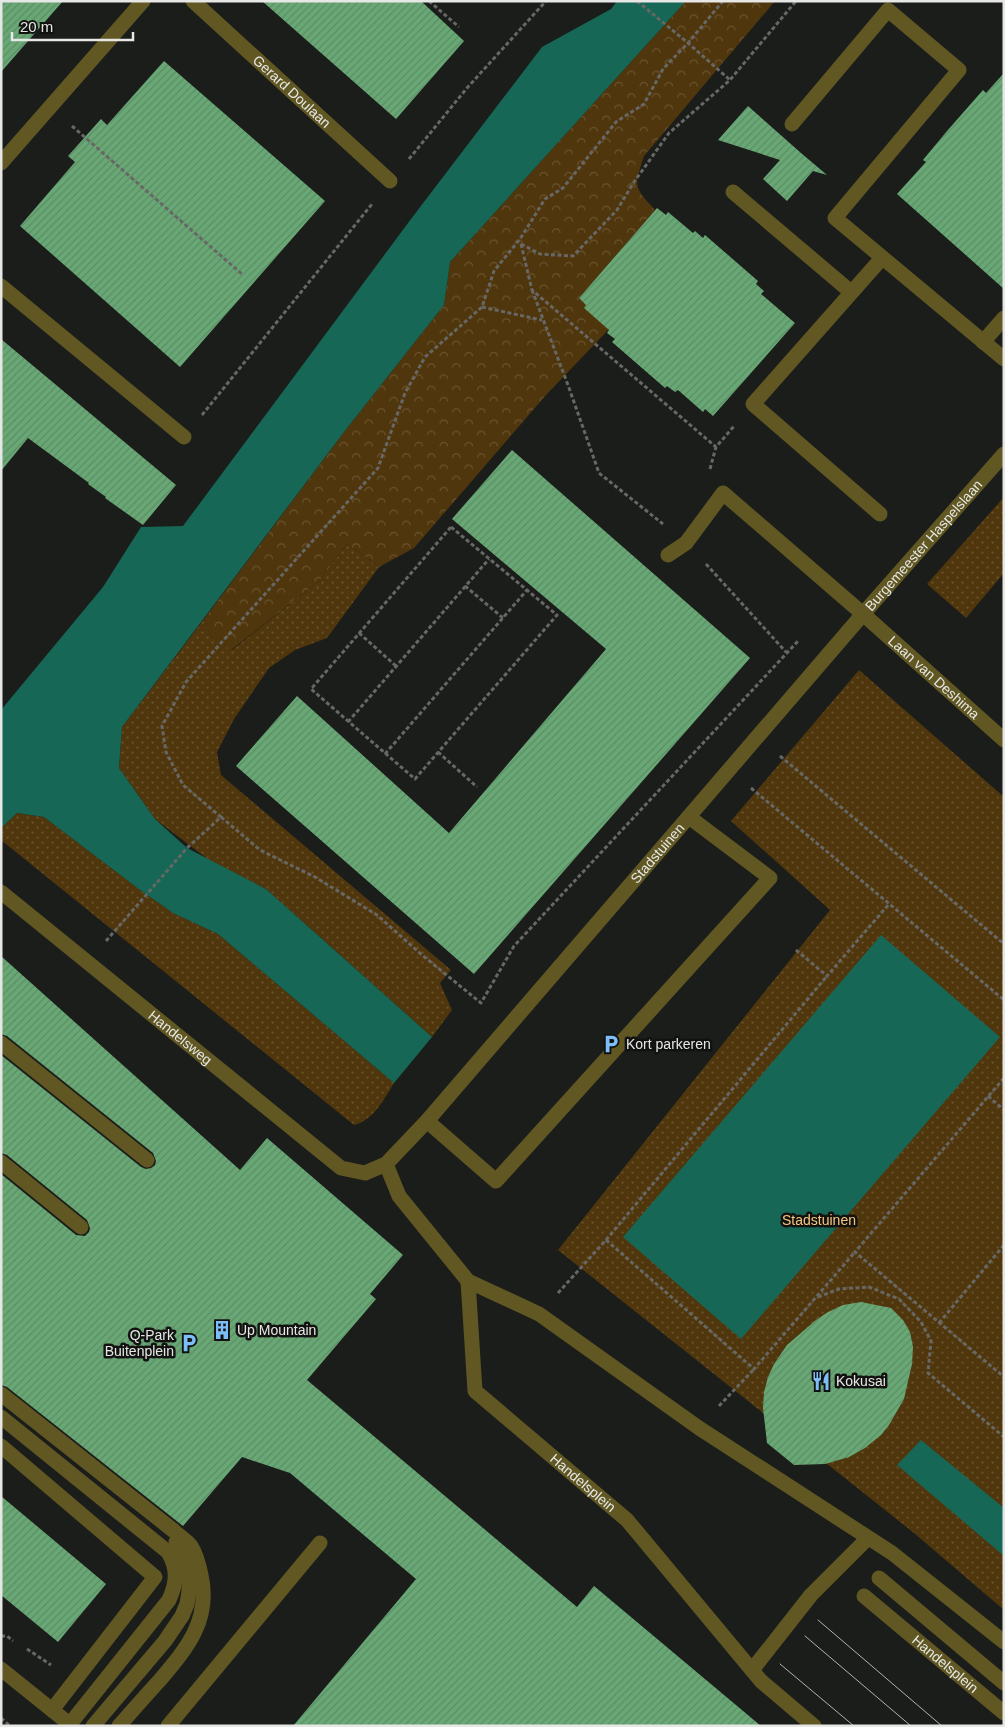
<svg xmlns="http://www.w3.org/2000/svg" width="1005" height="1727" font-family="Helvetica,sans-serif">
<style>
.grass{fill:url(#grass-dots)}
.forest{fill:url(#forest-crowns)}
.water{fill:#166755}
.building{fill:url(#building-hatch)}
.lines{fill:none;stroke-linecap:round;stroke-linejoin:round}
.path{stroke:#676866;stroke-width:3;stroke-dasharray:4 2.5;stroke-linecap:butt}
.lane{stroke:#605723;stroke-width:15}
.street{stroke:#605723;stroke-width:15}
.tram{stroke:#b1b2b0;stroke-width:1}
.labels{text-anchor:middle;stroke-width:5;stroke-linejoin:round;paint-order:stroke}
.street-label{font-size:14px;fill:#e7e8e6;stroke:#121311}
.poi-label{font-size:14px;fill:#e7e8e6;stroke:#121311;text-anchor:start}
.park-label{font-size:14px;fill:#f7c67f;stroke:#121311}
</style>
<defs>
<pattern id="grass-dots" width="8" height="8" patternUnits="userSpaceOnUse" patternTransform="scale(1.25)"><rect width="8" height="8" fill="#50360c"/><path d="M2 2h.1M6 6h.1" fill="none" stroke="#69532f" stroke-width="1.8" stroke-linecap="round"/></pattern>
<pattern id="forest-crowns" width="20" height="18" patternUnits="userSpaceOnUse" patternTransform="scale(1.25)"><rect width="20" height="18" fill="#50360c"/><path d="M2 6a3 3 0 1 1 6 0M12 15a3 3 0 1 1 6 0" fill="none" stroke="#69532f"/></pattern>
<pattern id="building-hatch" width="6" height="6" patternUnits="userSpaceOnUse" patternTransform="scale(1.25)"><rect width="6" height="6" fill="#68a875"/><path d="M-1 1l2-2M0 6l6-6M5 7l2-2" fill="none" stroke="#5e8b67"/></pattern>
</defs>
<rect width="100%" height="100%" fill="#1b1d1a"/>
<g class="grass">
<path d="M 1004,497 L 1004,573 L 966,618 L 927,584 Z"/>
<path d="M 347,544 L 379,567 L 327,638 L 295,650 L 269,668 L 234,719 L 217,752 L 221,775 L 451,970 L 440,983 L 452,1010 L 432,1037 L 266,889 L 209,860 L 155,819 L 119,768 L 122,727 L 204,619 L 210,635 L 232,650 L 319,581 Z"/>
<path d="M 859,670 L 1004,797 L 1004,1610 L 914,1533 L 558,1250 L 830,910 L 731,821 Z"/>
<path d="M 17,813 L 44,817 L 140,890 L 173,913 L 218,934 L 394,1083 C 384,1099 374,1120 354,1125 L 1,840 L 1,828 Z"/>
</g>
<path class="forest" d="M 686,1 L 775,1 L 644,156 C 634,187 633,186 655,210 L 579,298 L 611,327 L 546,395 L 414,548 L 379,567 L 347,544 L 319,581 L 231,650 L 210,635 L 204,619 L 344,432 L 444,305 L 450,262 Z"/>
<g class="water">
<path d="M 617,1 L 686,1 L 450,262 L 444,305 L 344,432 L 122,727 L 119,768 L 155,819 L 187,848 L 266,889 L 432,1037 L 394,1083 L 218,934 L 173,913 L 140,890 L 44,817 L 17,813 L 1,828 L 1,710 L 103,587 L 141,527 L 183,526 L 411,219 L 542,47 L 611,9 Z"/>
<path d="M 881,935 L 1000,1037 L 741,1339 L 623,1237 Z"/>
<path d="M 921,1440 L 1004,1508 L 1004,1556 L 897,1465 Z"/>
</g>
<g class="building">
<path d="M 1,1 L 63,1 L 1,72 Z"/>
<path d="M 262,1 L 421,1 L 464,41 L 396,119 Z"/>
<path d="M 164,61 L 325,201 L 180,367 L 20,226 L 75,162 L 68,156 L 101,119 L 107,125 Z"/>
<path d="M 1004,73 L 1004,289 L 897,194 L 926,162 L 923,160 L 947,131 L 983,90 L 986,93 Z"/>
<path d="M 748,106 L 801,153 L 827,175 L 813,171 L 787,201 L 763,179 L 780,160 L 718,140 Z"/>
<path d="M 657,208 L 666,215 L 668,212 L 693,233 L 695,231 L 703,238 L 705,235 L 758,281 L 756,284 L 764,291 L 761,294 L 795,323 L 713,416 L 705,409 L 703,412 L 678,390 L 675,392 L 667,386 L 665,388 L 612,342 L 615,339 L 607,333 L 609,330 L 584,308 L 586,305 L 579,298 Z"/>
<path d="M 1,339 L 176,485 L 143,525 L 105,498 L 106,497 L 88,484 L 89,483 L 28,438 L 1,471 Z"/>
<path d="M 512,450 L 750,658 L 474,974 L 236,766 L 297,696 L 449,833 L 606,649 L 452,519 Z"/>
<path d="M 1,956 L 240,1170 L 267,1138 L 403,1255 L 370,1294 L 376,1299 L 307,1380 L 577,1607 L 594,1586 L 761,1726 L 293,1726 L 416,1579 L 290,1473 L 242,1457 L 183,1526 L 7,1387 L 1,1385 L 1,1174 L 76,1235 L 85,1236 L 89,1232 L 90,1228 L 87,1220 L 7,1155 L 1,1153 L 1,1055 L 141,1167 L 146,1169 L 151,1168 L 155,1165 L 156,1161 L 153,1153 L 7,1036 L 1,1034 Z"/>
<path d="M 861,1302 L 891,1308 L 903,1320 L 910,1332 L 913,1347 L 912,1364 L 904,1399 L 889,1425 L 881,1435 L 865,1448 L 849,1457 L 825,1464 L 794,1465 L 767,1443 L 763,1408 L 764,1392 L 768,1377 L 774,1364 L 787,1345 L 816,1320 L 828,1312 L 843,1305 Z"/>
<path d="M 1,1496 L 106,1584 L 58,1642 L 1,1595 Z"/>
</g>
<g class="lines">
<g class="path">
<path d="M 429,1 L 459,27"/>
<path d="M 637,1 L 688,43 L 730,80"/>
<path d="M 72,126 L 243,275"/>
<path d="M 409,159 L 467,88 L 546,1"/>
<path d="M 521,244 L 540,254 L 573,256 L 617,210 L 634,182 L 669,133 L 730,80 L 796,1"/>
<path d="M 521,244 L 532,290 L 716,447"/>
<path d="M 532,290 L 568,385 L 599,473 L 663,524"/>
<path d="M 482,307 L 542,320"/>
<path d="M 202,415 L 372,204"/>
<path d="M 710,469 L 716,447 L 735,425"/>
<path d="M 451,527 L 557,615 L 415,779 L 311,689 Z"/>
<path d="M 706,564 L 786,652"/>
<path d="M 465,586 L 503,618"/>
<path d="M 359,633 L 396,666"/>
<path d="M 348,722 L 489,559"/>
<path d="M 438,752 L 477,787"/>
<path d="M 385,754 L 527,590"/>
<path d="M 780,756 L 1004,944"/>
<path d="M 751,788 L 1004,1000"/>
<path d="M 221,817 L 260,850 L 315,877 L 377,915 L 422,955 L 481,1003 L 514,946 L 799,640"/>
<path d="M 106,941 L 187,848 L 221,817 L 183,785 L 166,752 L 162,726 L 186,682 L 378,468 L 405,393 L 425,357 L 482,307 L 494,271 L 520,239 L 545,199 L 563,188 L 616,122 L 644,104 L 663,69 L 688,43 L 723,1"/>
<path d="M 796,950 L 827,976 L 889,904"/>
<path d="M 1004,1078 L 855,1252 L 1004,1377"/>
<path d="M 988,1096 L 1004,1110"/>
<path d="M 606,1240 L 754,1369 L 855,1252"/>
<path d="M 558,1293 L 606,1240 L 827,976"/>
<path d="M 818,1297 L 839,1289 L 869,1287 L 899,1299 L 921,1322 L 931,1341 L 928,1373 L 1004,1437"/>
<path d="M 939,1323 L 1004,1245"/>
<path d="M 719,1406 L 754,1369"/>
<path d="M 1,1636 L 7,1636 L 13,1641"/>
<path d="M 27,1649 L 51,1665"/>
<path d="M 1,1718 L 10,1726"/>
</g>
<g class="lane">
<path d="M 792,124 L 888,10 L 959,70 L 835,218 L 1004,359"/>
<path d="M 733,192 L 851,292"/>
<path d="M 983,342 L 1004,318"/>
<path d="M 880,514 L 753,404 L 882,258"/>
<path d="M 1,1043 L 147,1160"/>
<path d="M 427,1121 L 496,1181 L 770,878 L 689,817"/>
<path d="M 1,1162 L 81,1227"/>
<path d="M 1,1394 L 174,1531 C 179,1536 186,1540 191,1546 C 196,1554 199,1565 201,1575 C 211,1620 187,1648 160,1680 C 146,1695 133,1710 119,1726"/>
<path d="M 1,1417 L 168,1552 C 178,1569 177,1582 169,1600 L 70,1724"/>
<path d="M 1,1446 L 155,1577 L 52,1710"/>
<path d="M 879,1578 L 1004,1683"/>
<path id="s1" d="M 864,1596 L 1004,1713"/>
<path d="M 93,1726 L 165,1641 L 182,1616 L 187,1604 L 189,1591 L 189,1575 L 176,1542"/>
<path d="M 168,1726 L 320,1543"/>
</g>
<g class="street">
<path id="s2" d="M 193,1 L 390,181"/>
<path d="M 1,163 L 143,1"/>
<path d="M 1,286 L 184,437"/>
<path id="s3" d="M 668,555 L 686,543 L 723,493 L 863,614 L 1004,740"/>
<path id="s4" d="M 1,892 L 341,1168 L 365,1173 L 386,1164 L 427,1121 L 863,614 L 1004,454"/>
<path d="M 386,1164 L 399,1196 L 468,1281 L 539,1314 L 699,1428 L 892,1553 L 1004,1642"/>
<path id="s5" d="M 468,1281 L 475,1391 L 627,1520 L 761,1681 L 814,1726"/>
<path d="M 1,1669 L 72,1726"/>
<path d="M 752,1670 L 811,1595 L 868,1538"/>
</g>
<g class="tram">
<path d="M 818,1620 L 942,1726"/>
<path d="M 805,1636 L 911,1726"/>
<path d="M 780,1664 L 854,1726"/>
</g>
</g>
<defs>
<g id="parking-bare" transform="scale(1.5)"><path d="M-3.5-5.5H1a3.5 3.5 0 0 1 0 7H-1V5.5H-3.5ZM-1-3.4V-.6H.8a1.4 1.4 0 0 0 0-2.8Z" fill="#7dbef9" stroke="#121311" stroke-width="2.5" paint-order="stroke"/></g>
<g id="building-bare" transform="scale(1.5)"><path d="M-4-6H4V6H1V3H-1V6H-4ZM-2.5-4.3h1.7v1.8h-1.7ZM.8-4.3h1.7v1.8H.8ZM-2.5-1h1.7V.8h-1.7ZM.8-1h1.7V.8H.8Z" fill="#7dbef9" stroke="#121311" stroke-width="2.5" paint-order="stroke"/></g>
<g id="restaurant-bare" transform="scale(1.5)"><path d="M-5-6h1v4h1v-4h1v4h1v-4h1v5L-1.5 .5V6h-2V.5L-5-1ZM5-6V6H3V1.5H1.5Q1.5-4 5-6Z" fill="#7dbef9" stroke="#121311" stroke-width="2.5" paint-order="stroke"/></g>
</defs>
<g fill-rule="evenodd">
<use href="#parking-bare" x="611" y="1044"/>
<use href="#building-bare" x="222" y="1330"/>
<use href="#parking-bare" x="189" y="1343"/>
<use href="#restaurant-bare" x="821" y="1381"/>
</g>
<g class="labels">
<g class="street-label">
<text dy="5" stroke="none"><textPath href="#s2" startOffset="134">Gerard Doulaan</textPath></text>
<text dy="5" stroke="none"><textPath href="#s4" startOffset="1305">Burgemeester Haspelslaan</textPath></text>
<text dy="5" stroke="none"><textPath href="#s3" startOffset="364">Laan van Deshima</textPath></text>
<text dy="5" stroke="none"><textPath href="#s4" startOffset="898">Stadstuinen</textPath></text>
<text dy="5" stroke="none"><textPath href="#s4" startOffset="231">Handelsweg</textPath></text>
<text dy="5" stroke="none"><textPath href="#s5" startOffset="252">Handelsplein</textPath></text>
<text dy="5" stroke="none"><textPath href="#s1" startOffset="106">Handelsplein</textPath></text>
</g>
<g class="poi-label">
<text x="626" y="1049">Kort parkeren</text>
<text x="237" y="1335">Up Mountain</text>
<text x="174" y="1340" text-anchor="end">Q-Park<tspan x="174" dy="16">Buitenplein</tspan></text>
<text x="836" y="1386">Kokusai</text>
</g>
<g class="park-label">
<text x="819" y="1225">Stadstuinen</text>
</g>
</g>
<rect width="1005" height="1727" fill="none" stroke="#e7e8e6" stroke-width="5"/>
<path d="M12 32v8h121v-8" fill="none" stroke="#e7e8e6" stroke-width="2.5"/>
<text x="20" y="32" font-size="15" fill="#e7e8e6" stroke="#121311" stroke-width="4" paint-order="stroke">20 m</text>
</svg>
